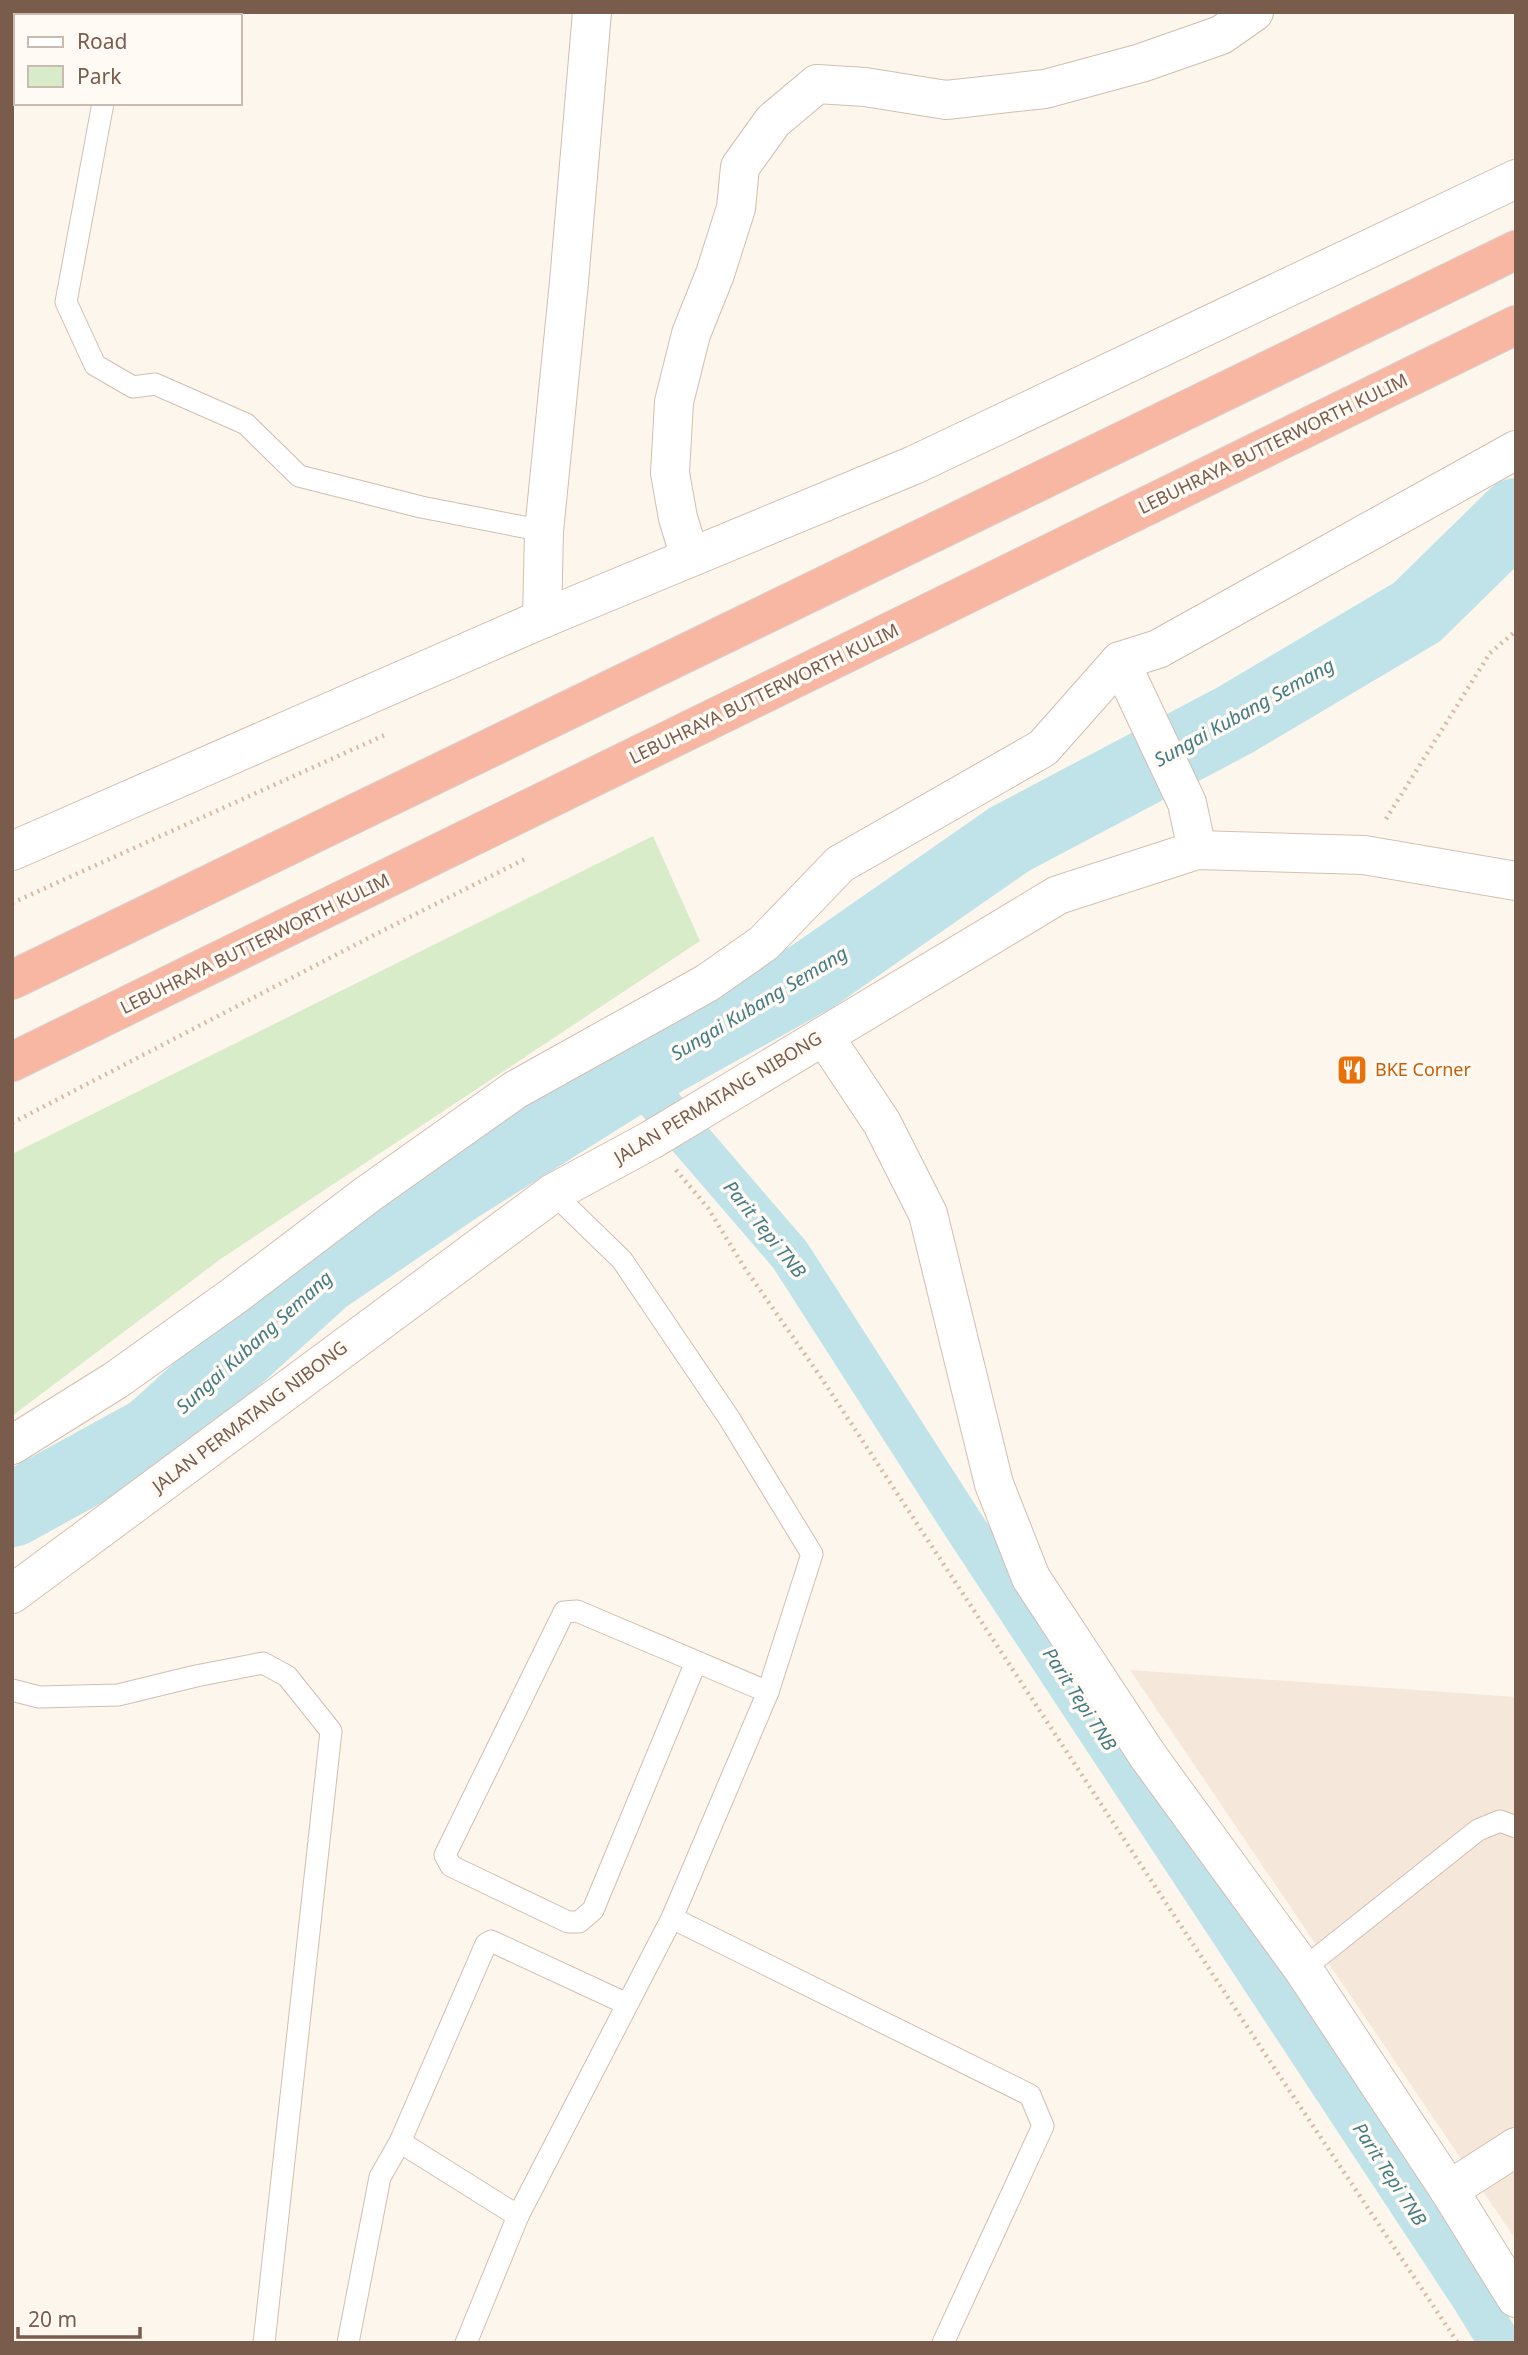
<svg xmlns="http://www.w3.org/2000/svg" width="1528" height="2355" font-family="'Noto Sans',sans-serif">
<style>
.residential{fill:#f5e8da}
.green{fill:#d8ecc9}
.lines{fill:none;stroke-linecap:round;stroke-linejoin:round}
.canal{stroke:#bfe3e8;stroke-width:42}
.river{stroke:#bfe3e8;stroke-width:74}
.lane-casing{stroke:#d1beb0;stroke-width:23}
.street-casing{stroke:#d1beb0;stroke-width:40}
.secondary-casing{stroke:#d6c0b0;stroke-width:40}
.highway-casing{stroke:#dad1cd;stroke-width:40}
.path{stroke:#d9b8a5;stroke-width:4.5;stroke-dasharray:2 5;stroke-linecap:butt}
.lane{stroke:#fff;stroke-width:21}
.street{stroke:#fff;stroke-width:38}
.secondary{stroke:#fff;stroke-width:38}
.highway{stroke:#f7b7a3;stroke-width:38}
.labels{text-anchor:middle;stroke-width:7;stroke-linejoin:round;paint-order:stroke}
.street-label{font-size:18px;fill:#7a5c4d;stroke:#fffaf3}
.food-label{font-size:18px;fill:#c56008;stroke:#fffaf3;text-anchor:start}
.water-label{font-size:19px;font-style:italic;fill:#437c86;stroke:#fffaf3}
</style>
<rect width="100%" height="100%" fill="#fdf6ec"/>
<path class="residential" d="M 1130,1670 L 1516,1697 L 1516,2240 Z"/>
<path class="green" d="M 653,836 L 700,941 L 222,1258 L 12,1416 L 12,1154 Z"/>
<g class="lines">
<path class="canal" d="M 635,1075 L 790,1255 L 962,1523 L 1473,2299 L 1500,2343"/>
<path class="river" d="M 12,1510 L 152,1433 L 323,1278 L 458,1186 L 635,1075 L 813,976 L 1010,839 L 1235,720 L 1417,612 L 1516,515"/>
<g class="lane-casing">
<g id="lane">
<path d="M 103,103 L 66,302 L 95,365 L 133,387 L 155,384 L 246,424 L 299,476 L 421,507 L 544,531"/>
<path d="M 696,1662 L 593,1910 L 579,1922 L 568,1922 L 451,1866 L 445,1855 L 564,1612 L 577,1611 L 768,1692"/>
<path d="M 12,1690 L 39,1697 L 118,1695 L 196,1676 L 263,1663 L 287,1676 L 331,1731 L 264,2343"/>
<path d="M 672,1918 L 1030,2095 L 1043,2126 L 943,2343"/>
<path d="M 1303,1969 L 1478,1830 L 1500,1821 L 1516,1827"/>
<path d="M 400,2142 L 518,2216"/>
<path d="M 348,2343 L 380,2177 L 400,2142 L 486,1944 L 491,1941 L 627,2004"/>
<path d="M 466,2343 L 518,2216 L 672,1918 L 768,1692 L 812,1554 L 729,1418 L 622,1260 L 553,1193"/>
</g>
</g>
<g class="street-casing">
<g id="street">
<path d="M 43,12 L 43,16"/>
<path d="M 119,16 L 120,12"/>
<path d="M 690,557 L 678,518 L 670,473 L 674,402 L 691,334 L 715,274 L 736,208 L 740,167 L 773,121 L 817,84 L 865,87 L 946,100 L 1045,89 L 1141,63 L 1221,35 L 1254,12"/>
<path d="M 542,619 L 544,531 L 569,282 L 592,12"/>
<path d="M 1120,661 L 1187,803 L 1197,850"/>
<path d="M 12,851 L 542,619 L 914,465 L 1516,179"/>
<path d="M 824,1036 L 882,1123 L 928,1214 L 994,1484 L 1031,1578 L 1148,1756 L 1303,1969 L 1449,2190 L 1516,2298"/>
<path d="M 12,1445 L 116,1380 L 235,1295 L 368,1194 L 515,1090 L 707,983 L 764,943 L 840,864 L 1043,748 L 1120,661 L 1158,649 L 1516,450"/>
<path d="M 1449,2190 L 1516,2147"/>
</g>
</g>
<g class="secondary-casing">
<path id="secondary" d="M 12,1594 L 553,1193 L 651,1140 L 1058,895 L 1197,850 L 1364,855 L 1516,881"/>
</g>
<g class="highway-casing">
<g id="highway">
<path d="M 12,980 L 1516,250"/>
<path d="M 12,1062 L 1516,325"/>
</g>
</g>
<g class="path">
<path d="M 1386,819 L 1490,653 L 1516,631"/>
<path d="M 12,903 L 387,734"/>
<path d="M 12,1123 L 378,933 L 525,859"/>
<path d="M 676,1170 L 708,1208 L 744,1267 L 822,1379 L 1269,2060 L 1458,2343"/>
</g>
<use href="#lane" class="lane"/>
<use href="#street" class="street"/>
<use href="#secondary" class="secondary"/>
<use href="#highway" class="highway"/>
</g>
<defs>
<g id="restaurant-square" transform="scale(1.575)"><rect x="-9" y="-9" width="18" height="18" rx="4" fill="#e8710a" stroke="#fffaf3"/><path d="M-5-6h1v4h1v-4h1v4h1v-4h1v5L-1.5 .5V6h-2V.5L-5-1ZM5-6V6H3V1.5H1.5Q1.5-4 5-6Z" fill="#fff"/></g>
</defs>
<g fill-rule="evenodd">
<use href="#restaurant-square" x="1352" y="1070"/>
</g>
<g class="labels">
<g class="street-label">
<text transform="translate(1273 444) rotate(-26)" y="6">LEBUHRAYA BUTTERWORTH KULIM</text>
<text transform="translate(764 694) rotate(-26)" y="6">LEBUHRAYA BUTTERWORTH KULIM</text>
<text transform="translate(255 944) rotate(-26)" y="6">LEBUHRAYA BUTTERWORTH KULIM</text>
<text transform="translate(718 1098) rotate(-31)" y="6">JALAN PERMATANG NIBONG</text>
<text transform="translate(250 1417) rotate(-37)" y="6">JALAN PERMATANG NIBONG</text>
</g>
<g class="food-label">
<text x="1375" y="1076">BKE Corner</text>
</g>
<g class="water-label">
<text transform="translate(1244 712) rotate(-29)" y="7">Sungai Kubang Semang</text>
<text transform="translate(759 1003) rotate(-31)" y="7">Sungai Kubang Semang</text>
<text transform="translate(765 1229) rotate(51)" y="7">Parit Tepi TNB</text>
<text transform="translate(254 1342) rotate(-42)" y="7">Sungai Kubang Semang</text>
<text transform="translate(1080 1699) rotate(57)" y="7">Parit Tepi TNB</text>
<text transform="translate(1390 2174) rotate(57)" y="7">Parit Tepi TNB</text>
</g>
</g>
<rect width="1528" height="2355" fill="none" stroke="#7a5c4d" stroke-width="28"/>
<rect x="14" y="14" width="228" height="91" fill="#fffaf3" stroke="#cabbb1" stroke-width="2"/>
<rect x="28" y="37" width="35" height="10" fill="#ffffff" stroke="#cabbb1" stroke-width="2"/>
<text x="77" y="49" font-size="21" fill="#7a5c4d">Road</text>
<rect x="28" y="66" width="35" height="21" fill="#d8ecc9" stroke="#cabbb1" stroke-width="2"/>
<text x="77" y="84" font-size="21" fill="#7a5c4d">Park</text>
<path d="M18 2327v10h122v-10" fill="none" stroke="#7a5c4d" stroke-width="3.5"/>
<text x="28" y="2327" font-size="21" fill="#7a5c4d" stroke="#fffaf3" stroke-width="5" paint-order="stroke">20 m</text>
</svg>
